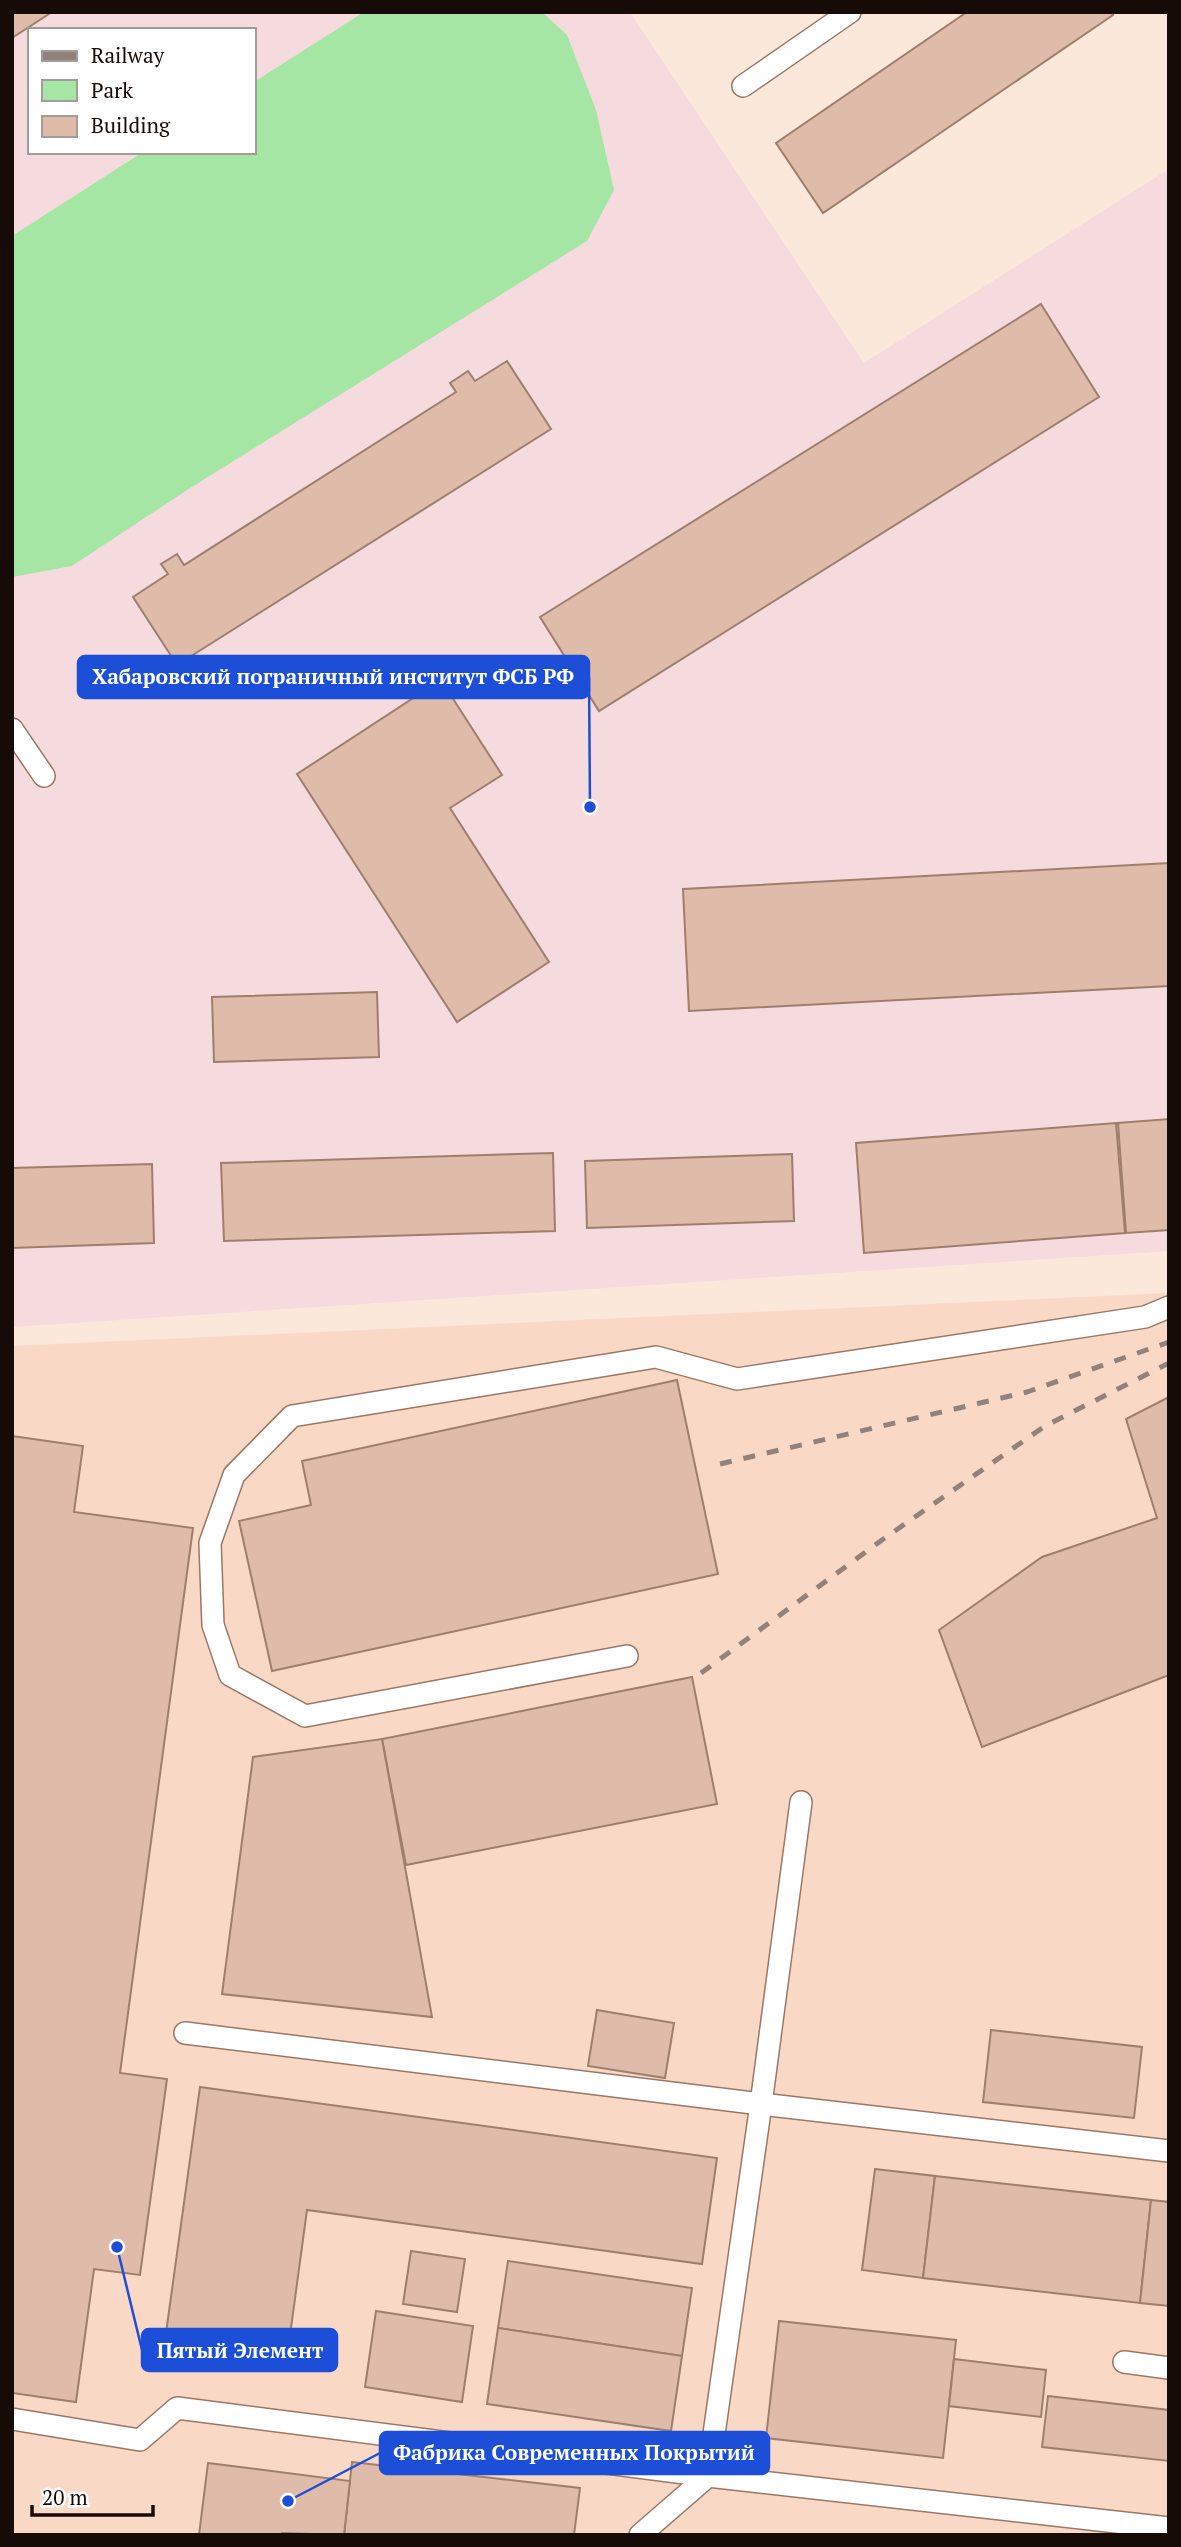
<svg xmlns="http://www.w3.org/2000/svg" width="1181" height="2547" font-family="'PT Serif',serif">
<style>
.built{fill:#fad8c6}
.education{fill:#f5dade;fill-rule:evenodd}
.green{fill:#a5e6a5}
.building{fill:#dfbcaa;stroke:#9e7e6d;stroke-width:2}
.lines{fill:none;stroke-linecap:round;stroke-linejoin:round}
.service-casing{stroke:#987867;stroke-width:24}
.service{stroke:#fff;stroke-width:21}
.rail{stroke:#93827a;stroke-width:5;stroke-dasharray:12 12;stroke-linecap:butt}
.leader{fill:none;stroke:#1d4ed8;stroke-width:2.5}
.callout-dot{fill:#1d4ed8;stroke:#fff;stroke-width:2.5}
.callout{fill:#1d4ed8;stroke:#1d4ed8;stroke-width:2.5}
.callout-label{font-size:21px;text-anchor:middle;font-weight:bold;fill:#fff}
</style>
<rect width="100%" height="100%" fill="#fce7db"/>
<path class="built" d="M 1169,1293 L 1169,2535 L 12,2535 L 12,1346 Z"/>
<path class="education" d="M 12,12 L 630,12 L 864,363 L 1169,169 L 1169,1251 L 12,1327 ZM 30,30 L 254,30 L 254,152 L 30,152 Z"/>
<path class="green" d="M 364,12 L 542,12 L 567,35 L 596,110 L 614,190 L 587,241 L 187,490 L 72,566 L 12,577 L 12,236 L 143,152 L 254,152 L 254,82 Z"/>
<g class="building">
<path d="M 12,12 L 52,12 L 12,38 Z"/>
<path d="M 967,12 L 1111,12 L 1113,15 L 823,213 L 776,143 Z"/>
<path d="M 1041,304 L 1099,397 L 599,711 L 540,617 Z"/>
<path d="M 507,361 L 551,429 L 177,665 L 133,597 L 168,574 L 161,564 L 177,554 L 184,565 L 456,392 L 450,383 L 468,371 L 475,381 Z"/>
<path d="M 441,680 L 502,775 L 450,808 L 549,962 L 457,1022 L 297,774 Z"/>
<path d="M 1169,863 L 1169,986 L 689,1011 L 683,889 Z"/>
<path d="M 377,992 L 379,1057 L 214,1062 L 212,997 Z"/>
<path d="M 1169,1119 L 1169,1230 L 1126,1233 L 1118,1123 Z"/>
<path d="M 1116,1123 L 1125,1233 L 864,1253 L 856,1143 Z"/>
<path d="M 553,1153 L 555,1231 L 224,1241 L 221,1163 Z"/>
<path d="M 792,1154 L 794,1221 L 587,1228 L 585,1161 Z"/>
<path d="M 152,1164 L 154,1243 L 12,1248 L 12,1168 Z"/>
<path d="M 677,1380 L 718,1574 L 272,1671 L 239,1521 L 311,1505 L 302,1461 Z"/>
<path d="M 1169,1397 L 1169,1675 L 982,1747 L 939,1630 L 1042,1557 L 1157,1518 L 1126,1419 Z"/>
<path d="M 12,1436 L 83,1446 L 74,1512 L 193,1528 L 120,2073 L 167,2079 L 140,2275 L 94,2269 L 76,2402 L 12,2393 Z"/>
<path d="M 692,1677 L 717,1804 L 406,1865 L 382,1739 Z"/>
<path d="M 382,1739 L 432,2017 L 222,1994 L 253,1757 Z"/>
<path d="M 597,2010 L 674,2023 L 665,2078 L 588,2066 Z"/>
<path d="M 991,2030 L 1142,2047 L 1134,2118 L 983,2102 Z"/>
<path d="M 200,2087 L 717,2158 L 702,2264 L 307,2210 L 288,2350 L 166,2333 Z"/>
<path d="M 875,2169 L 935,2176 L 923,2278 L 862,2270 Z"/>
<path d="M 935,2176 L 1151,2200 L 1140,2303 L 923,2278 Z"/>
<path d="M 1151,2200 L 1169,2202 L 1169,2306 L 1140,2303 Z"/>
<path d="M 411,2251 L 465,2259 L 457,2312 L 403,2304 Z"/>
<path d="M 508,2261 L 692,2288 L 682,2356 L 498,2328 Z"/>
<path d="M 376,2311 L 473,2326 L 462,2402 L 365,2387 Z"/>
<path d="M 779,2321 L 956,2340 L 943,2458 L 766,2438 Z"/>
<path d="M 498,2328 L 682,2356 L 671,2431 L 487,2404 Z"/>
<path d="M 954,2359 L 1046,2370 L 1041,2417 L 949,2406 Z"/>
<path d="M 1048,2396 L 1169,2410 L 1169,2461 L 1042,2447 Z"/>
<path d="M 352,2462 L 580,2488 L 574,2535 L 344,2535 Z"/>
<path d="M 208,2463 L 350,2481 L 344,2535 L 282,2533 L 282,2535 L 199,2535 Z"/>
</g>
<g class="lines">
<g class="service-casing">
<g id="service">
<path d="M 743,86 L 850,12"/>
<path d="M 12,729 L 44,776"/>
<path d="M 627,1656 L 305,1716 L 230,1675 L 213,1625 L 210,1543 L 234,1475 L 292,1416 L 656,1357 L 737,1379 L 1145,1317 L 1169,1307"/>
<path d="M 185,2033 L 761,2104 L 1169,2151"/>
<path d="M 1124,2362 L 1169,2368"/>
<path d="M 12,2419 L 140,2440 L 177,2408 L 708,2476 L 1169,2528"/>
<path d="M 640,2535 L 708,2476 L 761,2104 L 801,1802"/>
</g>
</g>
<use href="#service" class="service"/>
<g class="rail">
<path d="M 720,1464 L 1027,1392 L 1169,1342"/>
<path d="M 701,1673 L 882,1540 L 1045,1426 L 1169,1363"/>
</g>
</g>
<path class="leader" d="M590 807L589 677M117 2247L142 2350M288 2501L380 2453"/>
<g class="callout-dot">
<circle cx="590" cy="807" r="7"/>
<circle cx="117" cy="2247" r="7"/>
<circle cx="288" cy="2501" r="7"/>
</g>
<g class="callout">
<rect x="78" y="656" width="511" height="42" rx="7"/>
<rect x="142" y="2329" width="195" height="42" rx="7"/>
<rect x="380" y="2432" width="389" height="42" rx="7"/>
</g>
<g class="callout-label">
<text x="333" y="684">Хабаровский пограничный институт ФСБ РФ</text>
<text x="240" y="2358">Пятый Элемент</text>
<text x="574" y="2460">Фабрика Современных Покрытий</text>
</g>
<rect width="1181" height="2547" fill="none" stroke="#160b06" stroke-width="28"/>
<rect x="28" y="28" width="228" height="126" fill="#ffffff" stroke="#a29d9b" stroke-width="2"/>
<rect x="42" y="51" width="35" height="10" fill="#93827a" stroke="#a29d9b" stroke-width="2"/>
<text x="91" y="63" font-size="21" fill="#160b06">Railway</text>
<rect x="42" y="80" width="35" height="21" fill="#a5e6a5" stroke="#a29d9b" stroke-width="2"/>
<text x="91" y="98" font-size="21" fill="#160b06">Park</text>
<rect x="42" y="116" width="35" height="21" fill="#dfbcaa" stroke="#a29d9b" stroke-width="2"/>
<text x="91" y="133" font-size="21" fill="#160b06">Building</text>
<path d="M32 2505v10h121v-10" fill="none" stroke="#160b06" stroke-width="3.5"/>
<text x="42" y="2505" font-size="21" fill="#160b06" stroke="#ffffff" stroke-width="5" paint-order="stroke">20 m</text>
</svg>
